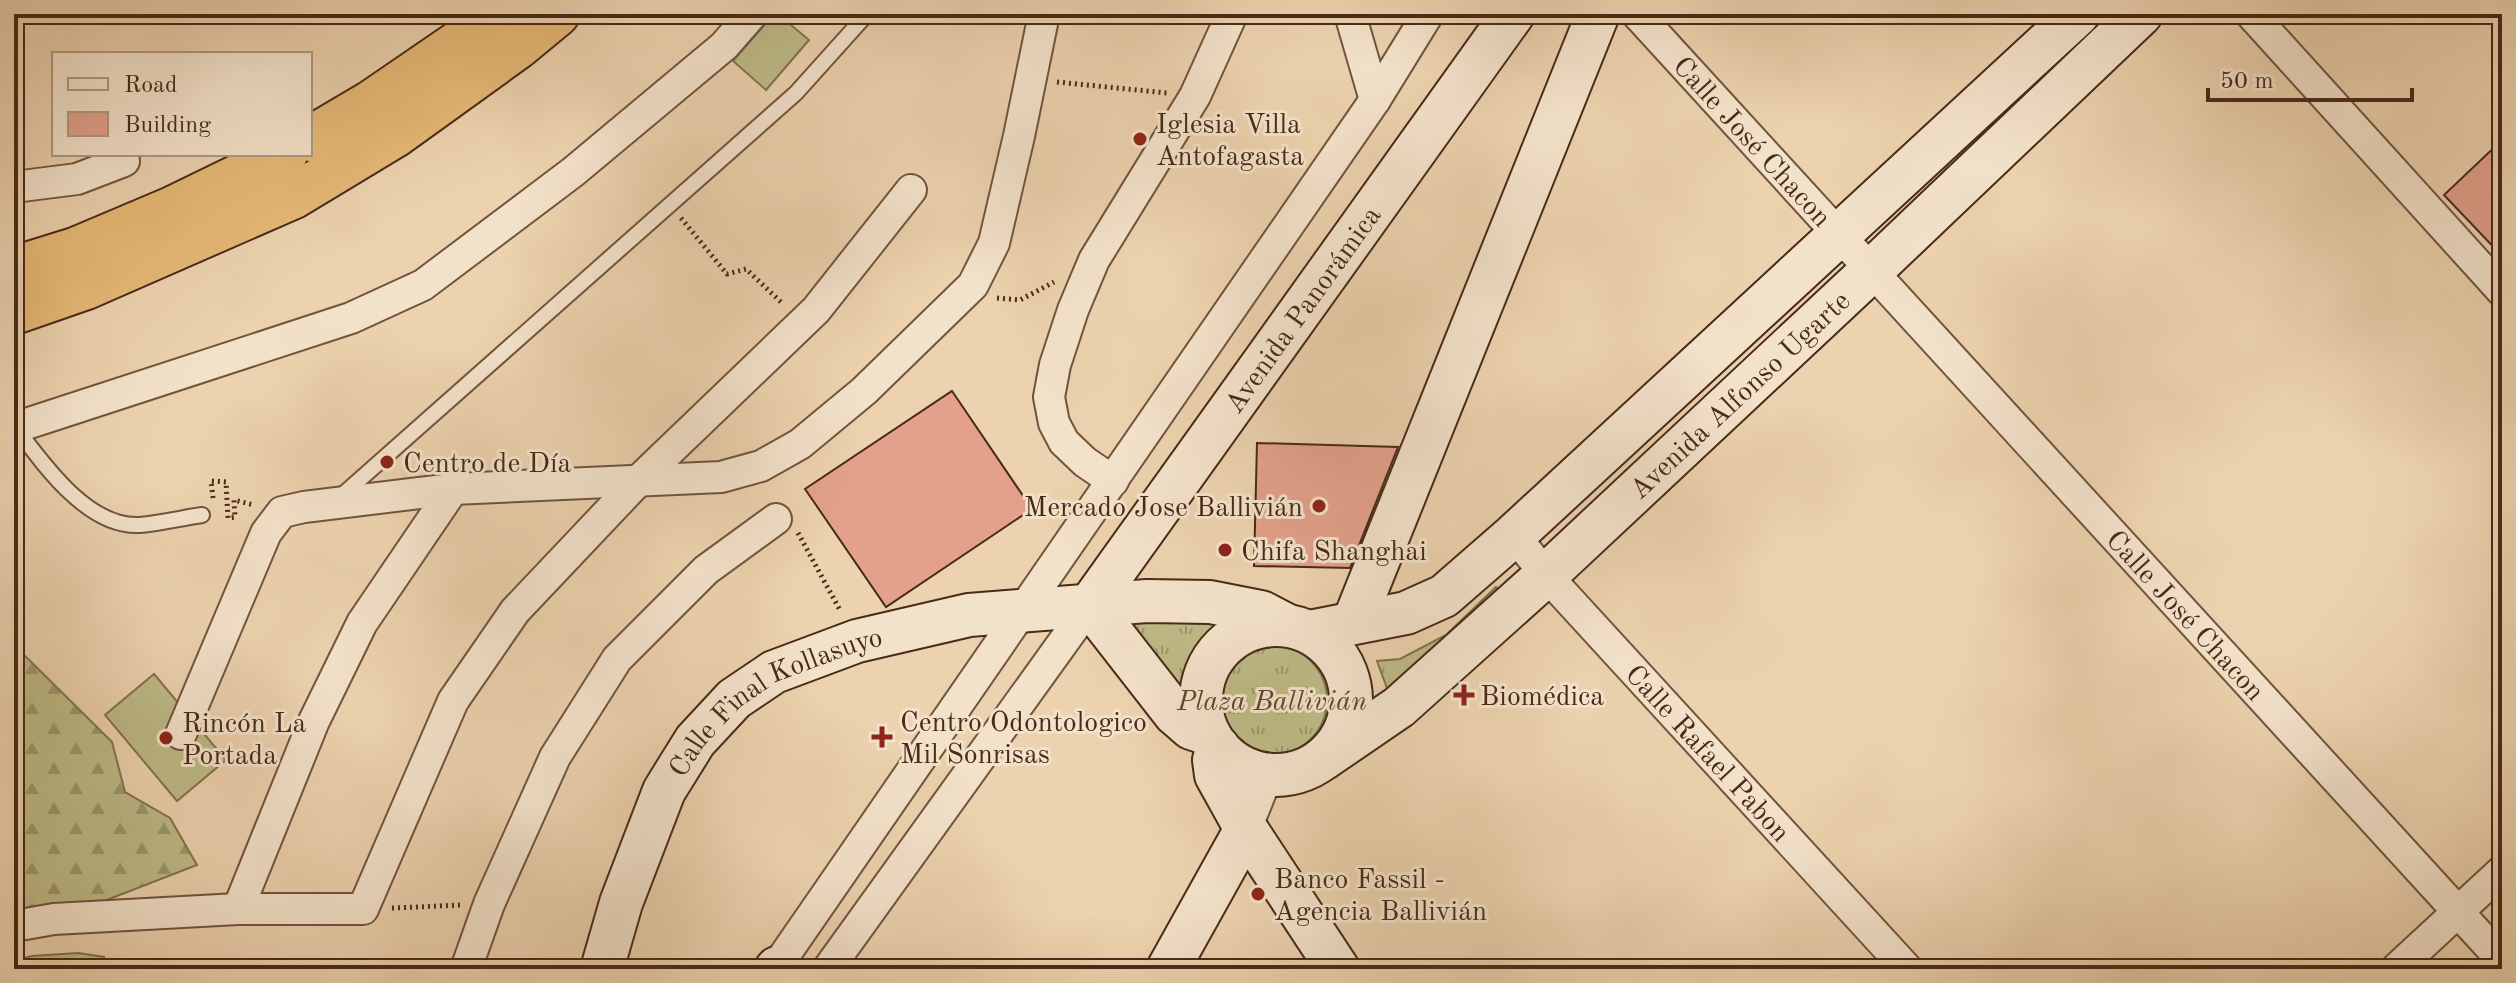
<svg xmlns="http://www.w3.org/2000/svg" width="2516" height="983" font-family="'Old Standard TT',serif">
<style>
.grass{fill:url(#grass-tufts);stroke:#82724f;stroke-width:2}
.forest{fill:url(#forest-firs);stroke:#82724f;stroke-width:2}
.garden{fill:#bdba86;stroke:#82724f;stroke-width:2}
.building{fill:#e3a18b;stroke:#482a18;stroke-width:2}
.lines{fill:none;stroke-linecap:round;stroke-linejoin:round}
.lane-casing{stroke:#71543e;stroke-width:18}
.street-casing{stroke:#71543e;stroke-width:34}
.secondary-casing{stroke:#482a18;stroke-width:46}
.highway-casing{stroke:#482a18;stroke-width:48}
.path{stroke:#482a18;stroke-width:5;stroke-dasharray:2 4;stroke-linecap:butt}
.lane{stroke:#f3e2ca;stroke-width:14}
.street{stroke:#f3e2ca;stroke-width:30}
.secondary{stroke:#f3e2ca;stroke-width:42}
.highway{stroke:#e6b977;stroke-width:44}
.poi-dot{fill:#8f2418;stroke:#f3e2ca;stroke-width:3}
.labels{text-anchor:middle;stroke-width:6;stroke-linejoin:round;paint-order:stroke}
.poi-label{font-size:28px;fill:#482a18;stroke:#f3e2ca;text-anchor:start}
.street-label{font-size:28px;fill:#482a18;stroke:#f3e2ca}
.park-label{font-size:28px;font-style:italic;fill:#5f472e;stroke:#f3e2ca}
</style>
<defs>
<pattern id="grass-tufts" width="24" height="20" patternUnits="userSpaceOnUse" patternTransform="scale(2)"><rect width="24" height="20" fill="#bdba86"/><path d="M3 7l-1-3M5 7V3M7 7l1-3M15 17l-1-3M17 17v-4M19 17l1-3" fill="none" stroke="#9c976d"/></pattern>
<pattern id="forest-firs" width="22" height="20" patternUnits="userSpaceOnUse" patternTransform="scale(2)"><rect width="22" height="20" fill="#bdba86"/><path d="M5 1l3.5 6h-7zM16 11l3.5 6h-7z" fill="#9c976d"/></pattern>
</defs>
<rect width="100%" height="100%" fill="#ecd2ae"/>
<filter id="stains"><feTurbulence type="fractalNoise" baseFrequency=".0025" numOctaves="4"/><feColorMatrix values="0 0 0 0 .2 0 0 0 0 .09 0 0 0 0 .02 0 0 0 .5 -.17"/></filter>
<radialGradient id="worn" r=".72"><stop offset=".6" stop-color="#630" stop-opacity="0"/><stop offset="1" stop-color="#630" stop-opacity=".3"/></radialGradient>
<g class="grass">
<path d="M 1496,587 L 1501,592 L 1391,699 L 1377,661 L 1400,659 L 1446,635 Z"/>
<path d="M 1243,610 C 1206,643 1195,670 1191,719 L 1131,646 L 1127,614 Z"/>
<circle cx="1272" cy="700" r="55"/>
<path d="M 78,953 L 104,957 L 106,969 L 14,969 L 14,960 L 32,956 Z"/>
</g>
<path class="forest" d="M 14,645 L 112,742 L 125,792 L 170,818 L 197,865 L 99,903 L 14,910 Z"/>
<g class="garden">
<path d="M 774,14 L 778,14 L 809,40 L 766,90 L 733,61 Z"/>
<path d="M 154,674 L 226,760 L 177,801 L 105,715 Z"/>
</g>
<g class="building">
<path d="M 2502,140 L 2502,256 L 2444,195 Z"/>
<path d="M 952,391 L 1032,509 L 886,607 L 805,489 Z"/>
<path d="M 1257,443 L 1398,447 L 1350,568 L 1254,566 Z"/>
</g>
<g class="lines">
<g class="lane-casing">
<g id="lane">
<path d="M 16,428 C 44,465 88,528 140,525 C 160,523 182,518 202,515"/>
<path d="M 340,497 L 796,93 L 867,14"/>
</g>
</g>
<g class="street-casing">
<g id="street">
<path d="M 1350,14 L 1375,100"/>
<path id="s1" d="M 1637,14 L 2502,960"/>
<path d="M 2251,14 L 2502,291"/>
<path d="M 14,187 L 77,179 L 124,161"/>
<path d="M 14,428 L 351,318 L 423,285 L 573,172 L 724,46 L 752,14"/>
<path d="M 1113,481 L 1085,462 L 1064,442 L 1054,423 L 1049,397 L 1055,365 L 1073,310 L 1094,260 L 1195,96 L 1232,14"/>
<path id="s2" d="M 1514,535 L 1546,575 L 1907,969"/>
<path d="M 181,734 L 266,533 L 282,512 L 304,507 L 453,489 L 721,477 L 761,466 L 800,444 L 864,391 L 973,285 L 994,243 L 1019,136 L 1044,14"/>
<path d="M 1246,829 L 1268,774"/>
<path d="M 238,909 L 314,721 L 362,623 L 453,489"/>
<path d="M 14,926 L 54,919 L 238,909 L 363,909 L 453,701 L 515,611 L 638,481 L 816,310 L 911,190"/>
<path d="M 466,969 L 489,904 L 555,757 L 617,659 L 706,570 L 776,519"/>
<path d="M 775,969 L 1375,100 L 1428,14"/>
<path d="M 828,969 L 1090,605"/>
<path d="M 2396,969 L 2502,871"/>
</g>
</g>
<g class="secondary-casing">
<g id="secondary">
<path id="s3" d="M 1090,605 L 1513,14"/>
<path d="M 1090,605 L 1175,714 L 1191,728 L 1209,734"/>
<path d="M 1354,621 L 1598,14"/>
<circle cx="1276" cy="700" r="75"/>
<path d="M 1309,632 L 1406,613 L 1444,596 L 1514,535 L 2078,14"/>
<path d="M 1218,747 L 1214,760 L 1216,775 L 1246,829 L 1338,969"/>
<path id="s4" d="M 1323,759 L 1399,707 L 1546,575 L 1871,271 L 2141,14"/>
<path id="s5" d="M 602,969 L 621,903 L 664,791 L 695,741 L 734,699 L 774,672 L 857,641 L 969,615 L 1147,601 L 1210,602 L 1261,612 L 1286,625"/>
<path d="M 776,969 L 777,968"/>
<path d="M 1168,969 L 1246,829"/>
</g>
</g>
<g class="highway-casing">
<g id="highway">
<path d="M 310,139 L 371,103 L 501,14"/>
<path d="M 14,269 L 75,250 L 172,209 L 285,154"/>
<path d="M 14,312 L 86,287 L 294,196 L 395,135 L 517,47 L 557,14"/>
</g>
</g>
<g class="path">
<path d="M 1057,82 L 1167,93"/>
<path d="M 681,218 L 727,274 L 746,269 L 782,303"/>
<path d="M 997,298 L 1020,300 L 1054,282"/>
<path d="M 213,498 L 211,481 L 226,482 L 228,518 L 235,517 L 234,500 L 254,505"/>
<path d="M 798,533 L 841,612"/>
<path d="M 392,908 L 462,905"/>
</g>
<use href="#lane" class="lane"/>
<use href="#street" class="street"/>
<use href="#secondary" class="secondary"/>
<use href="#highway" class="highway"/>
</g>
<g class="poi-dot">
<circle cx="1140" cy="139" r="8"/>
<circle cx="387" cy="462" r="8"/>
<circle cx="1319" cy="506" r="8"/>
<circle cx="1225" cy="550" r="8"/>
<path d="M1460 683h8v8h8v8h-8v8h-8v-8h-8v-8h8z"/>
<path d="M878 725h8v8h8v8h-8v8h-8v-8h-8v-8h8z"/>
<circle cx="166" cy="738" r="8"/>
<circle cx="1258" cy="894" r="8"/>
</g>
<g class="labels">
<g class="poi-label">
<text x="1156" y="133">Iglesia Villa<tspan x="1156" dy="32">Antofagasta</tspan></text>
<text x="403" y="472">Centro de Día</text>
<text x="1303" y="516" text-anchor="end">Mercado Jose Ballivián</text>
<text x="1241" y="560">Chifa Shanghai</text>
<text x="1480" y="705">Biomédica</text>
<text x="900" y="731">Centro Odontologico<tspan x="900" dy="32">Mil Sonrisas</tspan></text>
<text x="182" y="732">Rincón La<tspan x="182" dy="32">Portada</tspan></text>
<text x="1274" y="888">Banco Fassil -<tspan x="1274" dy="32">Agencia Ballivián</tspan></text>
</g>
<g class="street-label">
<text dy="10" stroke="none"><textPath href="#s1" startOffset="172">Calle José Chacon</textPath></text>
<text dy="10" stroke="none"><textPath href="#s3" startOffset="364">Avenida Panorámica</textPath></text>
<text dy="10" stroke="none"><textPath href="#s4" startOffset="554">Avenida Alfonso Ugarte</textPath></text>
<text dy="10" stroke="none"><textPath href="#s1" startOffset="814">Calle José Chacon</textPath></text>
<text dy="10" stroke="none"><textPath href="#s5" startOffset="338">Calle Final Kollasuyo</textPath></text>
<text dy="10" stroke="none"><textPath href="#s2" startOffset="292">Calle Rafael Pabon</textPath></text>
</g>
<g class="park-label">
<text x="1272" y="710">Plaza Ballivián</text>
</g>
</g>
<rect width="2516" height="983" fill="none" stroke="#ecd2ae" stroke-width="48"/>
<rect x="16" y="16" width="2484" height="951" fill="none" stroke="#482a18" stroke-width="4"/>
<rect x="24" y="24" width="2468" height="935" fill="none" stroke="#482a18" stroke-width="2"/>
<rect x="52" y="52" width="260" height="104" fill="#f3e2ca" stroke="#af9883" stroke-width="2"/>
<rect x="68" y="78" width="40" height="12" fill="#f3e2ca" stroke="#af9883" stroke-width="2"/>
<text x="124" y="92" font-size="24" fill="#482a18">Road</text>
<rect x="68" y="112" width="40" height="24" fill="#e3a18b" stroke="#af9883" stroke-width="2"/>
<text x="124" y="132" font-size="24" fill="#482a18">Building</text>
<path d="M2208 88v12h204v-12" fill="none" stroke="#482a18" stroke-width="4"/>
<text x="2220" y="88" font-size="24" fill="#482a18" stroke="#f3e2ca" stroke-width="6" paint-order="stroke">50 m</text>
<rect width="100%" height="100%" filter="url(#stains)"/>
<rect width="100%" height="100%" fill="url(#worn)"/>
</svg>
